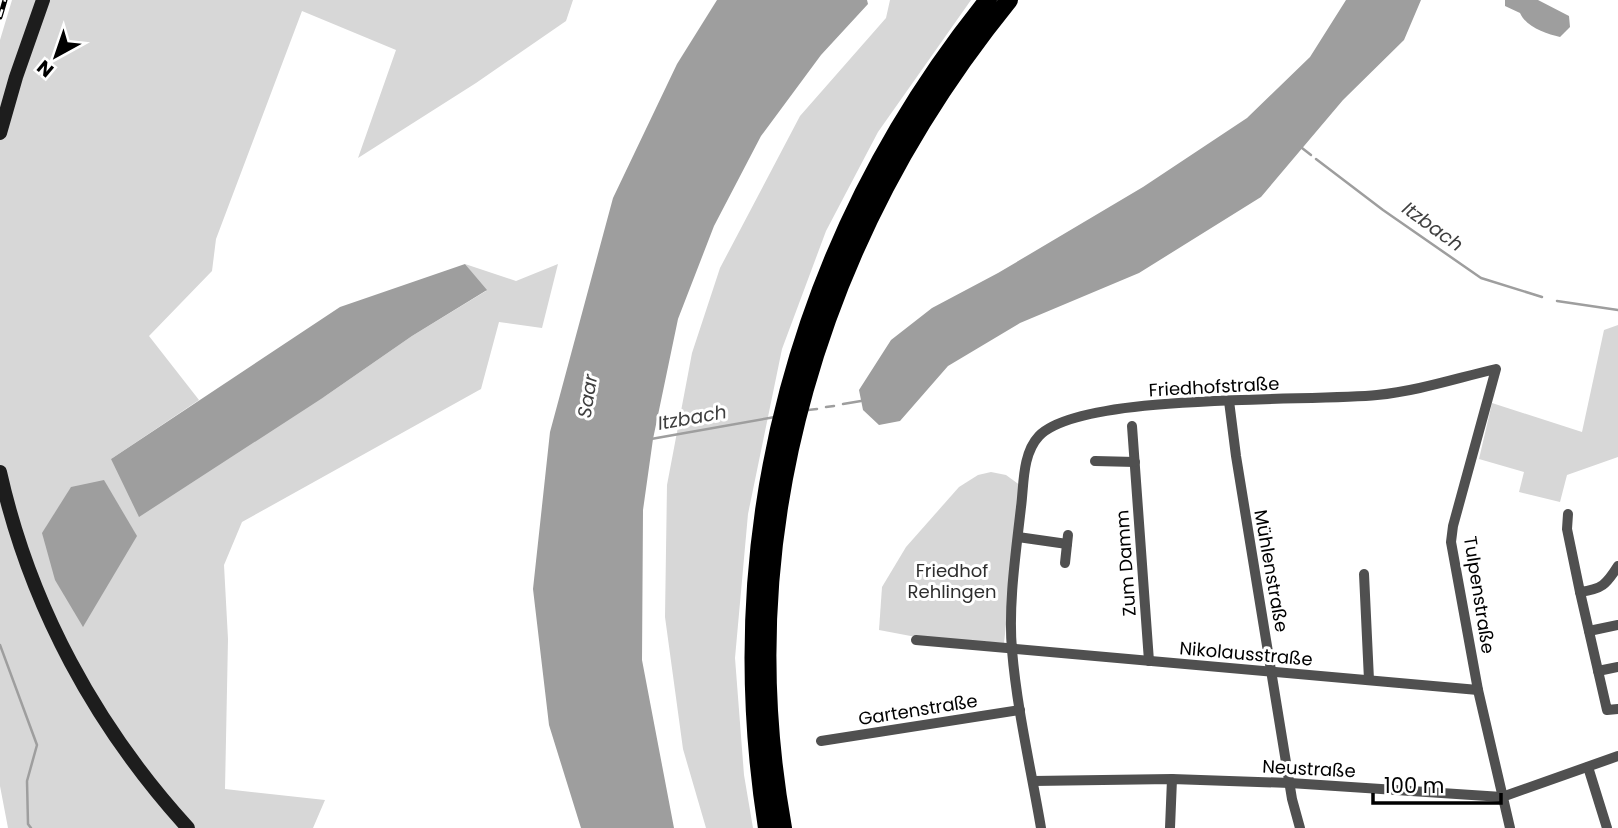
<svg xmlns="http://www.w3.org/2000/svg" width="1618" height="828" font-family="Poppins,sans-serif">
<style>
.green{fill:#d7d7d7}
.water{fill:#9e9e9e}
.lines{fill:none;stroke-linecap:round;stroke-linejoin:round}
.stream{stroke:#9e9e9e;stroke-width:2.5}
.minor{stroke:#505050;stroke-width:10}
.secondary{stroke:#1d1d1d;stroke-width:14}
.motorway{stroke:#000;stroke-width:18}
.rail-casing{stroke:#000;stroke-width:5}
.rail{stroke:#fff;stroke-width:2.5;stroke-dasharray:8;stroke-linecap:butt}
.labels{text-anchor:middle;stroke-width:6;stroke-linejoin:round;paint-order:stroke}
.street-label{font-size:18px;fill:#000;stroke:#fff}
.park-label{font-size:18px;fill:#2e2e2e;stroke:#fff}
.water-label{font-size:19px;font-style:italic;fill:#3f3f3f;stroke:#fff}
</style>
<rect width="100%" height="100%" fill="#fff"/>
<g class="green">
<path d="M 12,0 L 573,0 L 566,21 L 476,83 L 358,158 L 396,50 L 302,11 L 216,239 L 212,271 L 149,336 L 199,400 L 111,459 L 324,397 L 412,336 L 486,291 L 465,264 L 516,281 L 558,264 L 542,328 L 499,322 L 481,389 L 242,522 L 224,565 L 228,639 L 225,789 L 325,800 L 313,828 L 8,828 L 0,786 L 0,40 Z"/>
<path d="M 890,0 L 971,0 L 878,132 L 826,231 L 782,349 L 748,514 L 735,658 L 744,775 L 753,828 L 706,828 L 683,749 L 665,617 L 667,485 L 692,353 L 720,268 L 800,116 L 886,18 Z"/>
<path d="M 1618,325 L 1618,457 L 1567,475 L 1560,502 L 1519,492 L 1524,472 L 1479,459 L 1492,403 L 1582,432 L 1604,330 Z"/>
<path d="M 991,472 L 1006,475 L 1021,486 L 1004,643 L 916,637 L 879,630 L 882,587 L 906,547 L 959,487 L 978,475 Z"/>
</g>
<g class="water">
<path d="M 717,0 L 867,0 L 868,4 L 821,55 L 761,136 L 714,226 L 678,319 L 653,439 L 643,510 L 642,660 L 674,828 L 581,828 L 549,725 L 533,589 L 550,432 L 613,198 L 677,64 Z"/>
<path d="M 1346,0 L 1421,0 L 1404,40 L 1343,100 L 1261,197 L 1139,273 L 1020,323 L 948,366 L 900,421 L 879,425 L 863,410 L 859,390 L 891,340 L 932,308 L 998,273 L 1143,187 L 1247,118 L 1310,57 Z"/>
<path d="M 1505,0 L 1538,0 L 1569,16 L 1570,27 L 1560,37 C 1546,34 1526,27 1520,13 L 1505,6 Z"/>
<path d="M 465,264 L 487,290 L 412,336 L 324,397 L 139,517 L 111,459 L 340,307 Z"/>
<path d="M 104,480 L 137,536 L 83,627 L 55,580 L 42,533 L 71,487 Z"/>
</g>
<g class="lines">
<g class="stream">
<path d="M 1302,148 L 1311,155"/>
<path d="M 1316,159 L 1383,210 L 1481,278 L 1542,297"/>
<path d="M 1557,301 L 1618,310"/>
<path d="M 843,404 L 861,401"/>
<path d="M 826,407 L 834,406"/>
<path d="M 808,410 L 817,409"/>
<path d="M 651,439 L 775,417"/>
<path d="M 0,645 L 37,745 L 27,781 L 28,824 L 31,828"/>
</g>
<g class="minor">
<path d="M 1229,401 L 1236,456 L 1292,799 L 1300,828"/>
<path d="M 1132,426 L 1149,661"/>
<path d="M 1095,461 L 1135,462"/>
<path d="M 1568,514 L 1567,529 L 1580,592 L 1607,710 L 1618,709"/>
<path d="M 1018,537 L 1067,544"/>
<path d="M 1065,563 L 1068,535"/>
<path d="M 1364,574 L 1369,680"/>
<path d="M 1580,592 C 1602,589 1606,585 1618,566"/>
<path d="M 1589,631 L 1618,625"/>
<path d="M 916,640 L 1478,690"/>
<path d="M 1598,671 L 1618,667"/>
<path d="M 821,741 L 1020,710"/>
<path d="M 1588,767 L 1607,828"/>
<path d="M 1033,781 L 1172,779 L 1290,783 L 1502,797 L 1618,756"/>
<path d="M 1041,828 C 1031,769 1017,710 1012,650 C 1008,605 1016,552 1021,507 C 1024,485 1022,454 1039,436 C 1081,392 1310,402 1377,395 C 1418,391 1457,378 1496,369 L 1453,526 L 1451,542 L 1478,690 L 1510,828"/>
<path d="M 1170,828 L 1172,779"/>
</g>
<g class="secondary">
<path d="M 0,133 L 16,77 L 43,0"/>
<path d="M 0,472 C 30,606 96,727 188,828"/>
</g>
<g class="motorway">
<path d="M 767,828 C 720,529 798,236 988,0"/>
<path d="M 783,828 C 729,529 820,233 1009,0"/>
</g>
<g class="rail-casing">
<path id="rail" d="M 0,17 L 5,0"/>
</g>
<use href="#rail" class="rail"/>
</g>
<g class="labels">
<g class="street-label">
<text transform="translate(1214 387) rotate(-3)" y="6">Friedhofstraße</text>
<text transform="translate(1126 563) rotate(-94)" y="6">Zum Damm</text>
<text transform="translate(1271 571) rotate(80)" y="6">Mühlenstraße</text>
<text transform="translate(1479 595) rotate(81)" y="6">Tulpenstraße</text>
<text transform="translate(1246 654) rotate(5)" y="6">Nikolausstraße</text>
<text transform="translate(918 710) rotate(-9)" y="6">Gartenstraße</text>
<text transform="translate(1309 769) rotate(3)" y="6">Neustraße</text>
</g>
<g class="park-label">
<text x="952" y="577">Friedhof<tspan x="952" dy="21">Rehlingen</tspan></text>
</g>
<g class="water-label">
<text transform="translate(1433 226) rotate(36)" y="7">Itzbach</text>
<text transform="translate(587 396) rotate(-81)" y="7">Saar</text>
<text transform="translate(692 417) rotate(-10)" y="7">Itzbach</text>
</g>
</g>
<g transform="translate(56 56) rotate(220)" stroke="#ffffff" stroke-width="5" paint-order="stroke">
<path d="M0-5L12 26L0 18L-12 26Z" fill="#000000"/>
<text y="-10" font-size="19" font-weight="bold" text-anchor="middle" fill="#000000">N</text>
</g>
<path d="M1373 793v10h128v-10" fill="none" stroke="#000000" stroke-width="3.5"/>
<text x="1384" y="793" font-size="21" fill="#000000" stroke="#ffffff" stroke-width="5" paint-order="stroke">100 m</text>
</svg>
